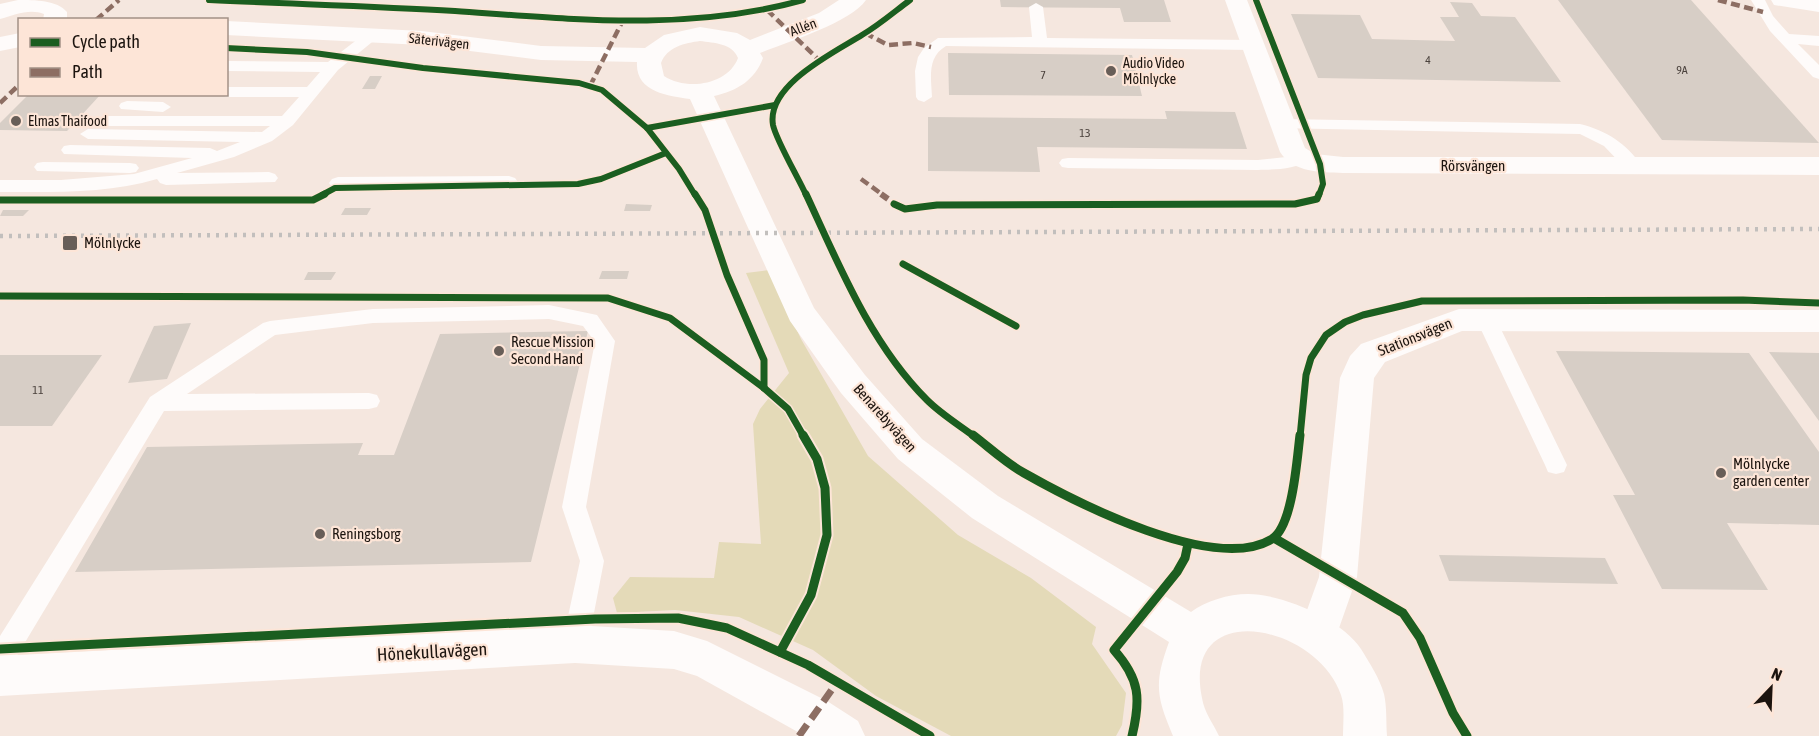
<svg xmlns="http://www.w3.org/2000/svg" width="1819" height="736" font-family="'Asap Condensed',sans-serif">
<style>
.green{fill:#e4dab8}
.building{fill:#d7cec6}
.lines{fill:none;stroke-linecap:round;stroke-linejoin:round}
.lane{fill:#fefbfa;fill-rule:evenodd}
.street{fill:#fefbfa;fill-rule:evenodd}
.secondary{fill:#fefbfa;fill-rule:evenodd}
.rail{stroke:#c2bfbd;stroke-width:4.5;stroke-dasharray:3 6;stroke-linecap:butt}
.quiet-far2{stroke:#8d6e63;stroke-width:4.5;stroke-dasharray:9 4.5;stroke-linecap:butt}
.quiet-far1{stroke:#8d6e63;stroke-width:6;stroke-dasharray:11 6;stroke-linecap:butt}
.quiet{stroke:#8d6e63;stroke-width:7;stroke-dasharray:14 7;stroke-linecap:butt}
.cycleway-far2-casing{stroke:#fde5d7;stroke-width:9}
.cycleway-far1-casing{stroke:#fde5d7;stroke-width:10}
.cycleway-casing{stroke:#fde5d7;stroke-width:13}
.cycleway-far2{stroke:#1b5e20;stroke-width:6}
.cycleway-far1{stroke:#1b5e20;stroke-width:7}
.cycleway{stroke:#1b5e20;stroke-width:9}
.poi-dot{fill:#685e58;stroke:#fde5d7;stroke-width:2}
.labels{text-anchor:middle;stroke-width:4.5;stroke-linejoin:round;paint-order:stroke}
.number-label{font-size:12px;fill:#4b423d}
.far-street-label{font-size:14px;fill:#1c140f;stroke:#fde5d7}
.far-poi-label{font-size:14px;fill:#1c140f;stroke:#fde5d7;text-anchor:start}
.street-label{font-size:15px;fill:#1c140f;stroke:#fde5d7}
.poi-label{font-size:15px;fill:#1c140f;stroke:#fde5d7;text-anchor:start}
.near-street-label{font-size:18px;fill:#1c140f;stroke:#fde5d7}
</style>
<rect width="100%" height="100%" fill="#f5e7df"/>
<path class="green" d="M 769,270 L 801,339 L 868,456 L 958,535 L 1031,578 L 1096,627 L 1092,644 L 1126,693 L 1122,725 L 1116,736 L 951,736 L 876,696 L 813,650 L 739,617 L 675,610 L 617,613 L 613,598 L 630,577 L 714,578 L 719,542 L 761,544 L 753,424 L 760,409 L 789,373 L 746,273 Z"/>
<g class="building">
<path d="M 1000,0 L 1164,0 L 1171,22 L 1124,22 L 1120,8 L 1001,7 Z"/>
<path d="M 1558,0 L 1691,0 L 1819,143 L 1662,140 Z"/>
<path d="M 1450,2 L 1472,3 L 1481,16 L 1515,17 L 1561,82 L 1318,78 L 1291,14 L 1360,15 L 1372,39 L 1455,41 L 1440,17 L 1459,17 Z"/>
<path d="M 948,53 L 1132,55 L 1142,96 L 949,95 Z"/>
<path d="M 370,76 L 382,76 L 375,89 L 362,89 Z"/>
<path d="M 29,94 L 101,94 L 67,131 L 0,130 L 0,123 Z"/>
<path d="M 1165,111 L 1235,112 L 1247,149 L 1037,147 L 1040,172 L 928,171 L 928,117 L 1167,119 Z"/>
<path d="M 626,204 L 652,205 L 650,211 L 624,211 Z"/>
<path d="M 345,208 L 371,208 L 367,215 L 341,215 Z"/>
<path d="M 3,210 L 29,210 L 23,216 L 0,216 Z"/>
<path d="M 602,271 L 629,271 L 627,279 L 599,279 Z"/>
<path d="M 308,272 L 336,272 L 331,280 L 304,280 Z"/>
<path d="M 191,323 L 167,379 L 128,383 L 154,326 Z"/>
<path d="M 588,331 L 531,562 L 75,572 L 147,447 L 363,443 L 358,455 L 394,455 L 440,334 Z"/>
<path d="M 1556,351 L 1749,353 L 1819,452 L 1819,525 L 1727,523 L 1768,590 L 1662,589 L 1613,495 L 1635,495 Z"/>
<path d="M 1769,352 L 1819,353 L 1819,421 Z"/>
<path d="M 0,355 L 102,355 L 52,426 L 0,426 Z"/>
<path d="M 1439,555 L 1605,558 L 1618,584 L 1449,581 Z"/>
</g>
<g class="lines">
<g class="lane">
<path d="M 1751,0 L 1765,0 L 1773,16 L 1789,34 L 1819,36 L 1819,46 L 1798,44 L 1819,65 L 1819,79 L 1813,77 L 1770,31 Z"/>
<path d="M 1036,3 L 1043,7 L 1047,38 L 1252,40 L 1260,45 L 1252,50 L 946,46 C 927,57 931,77 932,97 L 924,102 L 918,100 L 916,97 L 915,71 L 918,57 L 924,48 L 938,38 L 1032,37 L 1029,7 Z"/>
<path d="M 372,30 L 377,32 L 380,35 L 377,38 L 338,70 L 293,125 L 272,141 L 234,157 L 177,173 L 269,172 L 275,174 L 278,178 L 275,182 L 166,185 L 160,183 L 157,179 C 107,194 52,192 0,192 L 0,180 L 61,180 L 134,174 L 192,158 L 64,154 L 61,150 L 64,146 L 70,145 L 210,148 L 217,151 L 240,142 L 88,139 L 80,134 L 88,129 L 262,132 L 270,126 L 106,126 L 98,121 L 106,116 L 282,116 L 299,97 L 226,97 L 220,94 L 226,94 L 226,87 L 307,87 L 320,72 L 226,71 L 226,61 L 328,62 L 367,32 Z"/>
<path d="M 127,101 L 163,102 L 171,107 L 163,112 L 121,109 L 119,106 L 121,103 Z"/>
<path d="M 1282,119 L 1580,124 C 1607,131 1626,143 1642,166 L 1639,170 L 1627,170 L 1604,146 L 1580,134 L 1276,128 L 1274,124 Z"/>
<path d="M 1299,153 L 1305,154 L 1308,158 C 1297,171 1273,169 1258,170 L 1068,168 L 1062,167 L 1059,163 L 1062,159 L 1068,158 L 1258,160 L 1286,157 Z"/>
<path d="M 43,162 L 130,163 L 136,164 L 139,168 L 136,172 L 130,173 L 37,171 L 34,167 L 37,163 Z"/>
<path d="M 509,176 L 515,178 L 518,182 L 515,186 L 338,189 L 332,187 L 329,183 L 332,179 L 338,177 Z"/>
<path d="M 549,305 L 597,315 L 615,341 L 586,507 L 604,561 L 588,644 L 584,653 L 575,656 L 566,653 L 562,644 L 580,561 L 562,507 L 595,342 L 583,326 L 549,319 L 373,323 L 275,335 L 187,394 L 369,393 L 377,395 L 380,401 L 377,407 L 369,409 L 164,411 L 9,669 L 0,672 L 0,636 L 150,397 L 263,323 L 270,321 L 373,309 Z"/>
<path d="M 1486,312 L 1493,314 L 1496,319 L 1567,465 L 1564,472 L 1556,474 L 1548,472 L 1545,465 L 1476,319 L 1479,314 Z"/>
</g>
<g class="street">
<path d="M 1225,0 L 1247,0 L 1305,148 L 1315,154 L 1343,157 L 1819,157 L 1819,175 L 1343,173 C 1320,172 1294,173 1280,152 Z"/>
<path d="M 1771,0 L 1819,0 L 1819,12 L 1774,5 Z"/>
<path d="M 1459,309 L 1819,310 L 1819,332 L 1462,331 L 1385,362 L 1374,378 L 1357,577 L 1332,648 L 1318,654 L 1304,648 L 1298,635 L 1319,577 L 1340,378 L 1350,356 L 1361,344 Z"/>
</g>
<g class="secondary">
<path d="M 18,0 C 35,0 57,0 67,12 L 67,20 L 43,20 L 44,14 C 30,8 14,15 0,19 L 0,4 Z"/>
<path d="M 839,0 L 866,0 C 850,23 787,42 760,53 L 763,58 C 755,80 737,91 714,96 L 814,308 L 865,375 L 922,439 L 998,496 L 1191,612 C 1206,601 1228,594 1248,594 C 1282,594 1342,619 1361,649 C 1369,662 1380,679 1384,694 C 1387,707 1386,723 1387,736 L 1343,736 C 1343,723 1345,706 1341,695 C 1316,623 1181,597 1202,698 C 1204,712 1213,723 1219,736 L 1173,736 C 1156,696 1154,683 1169,642 L 972,518 L 898,459 L 841,393 L 790,321 L 690,99 C 668,96 635,92 637,62 L 541,60 L 422,45 L 226,35 L 226,21 L 422,31 L 541,46 L 645,48 L 664,35 L 700,27 L 737,33 L 750,40 L 819,13 ZM 700,41 C 714,43 732,43 738,58 C 728,85 687,91 664,76 L 661,63 C 667,47 685,43 700,41 Z"/>
<path d="M 20,33 L 20,47 L 0,51 L 0,37 Z"/>
<path d="M 575,625 L 674,631 L 707,641 L 827,701 L 858,721 L 865,736 L 805,736 L 697,676 L 674,669 L 575,663 L 0,696 L 0,656 Z"/>
</g>
<path class="rail" d="M 0,236 L 1819,229"/>
<g class="quiet-far2">
<path d="M 1718,0 L 1763,12"/>
<path d="M 767,10 L 820,61"/>
<path d="M 96,20 L 119,0"/>
<path d="M 865,33 L 888,45 L 913,43 L 931,47"/>
<path d="M 590,86 L 622,22"/>
<path d="M 0,103 L 20,84"/>
<path d="M 861,179 L 883,195"/>
</g>
<path class="quiet-far1" d="M 881,194 L 888,199"/>
<path class="quiet" d="M 799,736 L 838,681"/>
<g class="cycleway-far2-casing">
<g id="cycleway-far2">
<path d="M 209,0 C 291,4 373,6 455,11 C 571,19 689,32 803,0"/>
<path d="M 1256,0 L 1320,164 L 1323,184 L 1319,195"/>
<path d="M 226,48 L 307,52 L 423,68 L 579,83 L 602,90 L 647,128 L 679,169 L 695,195"/>
<path d="M 647,128 L 775,105"/>
<path d="M 322,195 L 335,188 L 578,184 L 601,179 L 666,153"/>
<path d="M 806,195 C 799,179 776,140 773,125 C 766,85 835,52 862,35 C 879,25 894,12 910,0"/>
</g>
</g>
<g class="cycleway-far1-casing">
<g id="cycleway-far1">
<path d="M 695,194 L 705,210 L 727,275 L 764,360 L 764,388"/>
<path d="M 806,194 C 839,265 870,343 927,400 C 941,414 959,425 975,437"/>
<path d="M 0,200 L 313,200 L 325,194"/>
<path d="M 894,204 L 905,209 L 937,205 L 1295,204 L 1317,199 L 1319,194"/>
<path d="M 903,264 L 1016,326"/>
<path d="M 0,296 L 608,298 L 670,318 L 764,388 L 788,409 L 804,437"/>
<path d="M 1300,437 L 1306,375 L 1311,358 L 1326,335 L 1345,322 L 1363,315 L 1422,301 L 1743,300 L 1819,303"/>
</g>
</g>
<g class="cycleway-casing">
<g id="cycleway">
<path d="M 973,435 C 990,448 1006,463 1024,473 C 1077,503 1215,574 1272,539 C 1293,526 1297,458 1300,435"/>
<path d="M 1274,538 L 1403,613 L 1420,638 L 1453,713 L 1467,736"/>
<path d="M 0,649 L 595,619 L 678,618 L 727,628 L 808,665 L 930,736"/>
<path d="M 780,652 L 811,595 L 827,535 L 825,488 L 817,459 L 803,435"/>
<path d="M 1132,736 C 1141,699 1140,679 1114,650 L 1177,572 L 1185,558 L 1188,544"/>
</g>
</g>
<use href="#cycleway-far2" class="cycleway-far2"/>
<use href="#cycleway-far1" class="cycleway-far1"/>
<use href="#cycleway" class="cycleway"/>
</g>
<g class="poi-dot">
<circle cx="1111" cy="71" r="6"/>
<circle cx="16" cy="121" r="6"/>
<rect x="62" y="235" width="16" height="16" rx="3"/>
<circle cx="499" cy="351" r="6"/>
<circle cx="1721" cy="473" r="6"/>
<circle cx="320" cy="534" r="6"/>
</g>
<g class="labels">
<g class="number-label">
<text x="1428" y="64">4</text>
<text x="1682" y="74">9A</text>
<text x="1043" y="79">7</text>
<text x="1085" y="137">13</text>
<text x="38" y="394">11</text>
</g>
<g class="far-street-label">
<text transform="translate(803 27) rotate(-21)" y="5">Allén</text>
<text transform="translate(439 41) rotate(6)" y="5">Säterivägen</text>
</g>
<g class="far-poi-label">
<text x="1123" y="68">Audio Video<tspan x="1123" dy="16">Mölnlycke</tspan></text>
<text x="28" y="126">Elmas Thaifood</text>
</g>
<g class="street-label">
<text x="1473" y="171">Rörsvängen</text>
<text transform="translate(1415 337) rotate(-22)" y="5">Stationsvägen</text>
<text transform="translate(885 418) rotate(48)" y="5">Benarebyvägen</text>
</g>
<g class="poi-label">
<text x="84" y="248">Mölnlycke</text>
<text x="511" y="347">Rescue Mission<tspan x="511" dy="17">Second Hand</tspan></text>
<text x="1733" y="469">Mölnlycke<tspan x="1733" dy="17">garden center</tspan></text>
<text x="332" y="539">Reningsborg</text>
</g>
<g class="near-street-label">
<text transform="translate(432 652) rotate(-3)" y="6">Hönekullavägen</text>
</g>
</g>
<rect x="18" y="18" width="210" height="78" fill="#fde5d7" stroke="#a39187" stroke-width="1.5"/>
<rect x="30" y="38" width="30" height="9" fill="#1b5e20" stroke="#a39187" stroke-width="1.5"/>
<text x="72" y="48" font-size="18" fill="#1c140f">Cycle path</text>
<rect x="30" y="68" width="30" height="9" fill="#8d6e63" stroke="#a39187" stroke-width="1.5"/>
<text x="72" y="78" font-size="18" fill="#1c140f">Path</text>
<g transform="translate(1771 688) rotate(23)" stroke="#fde5d7" stroke-width="4.5" paint-order="stroke">
<path d="M0-4.5L10 22L0 15L-10 22Z" fill="#1c140f"/>
<text y="-9" font-size="16" font-weight="bold" text-anchor="middle" fill="#1c140f">N</text>
</g>
</svg>
